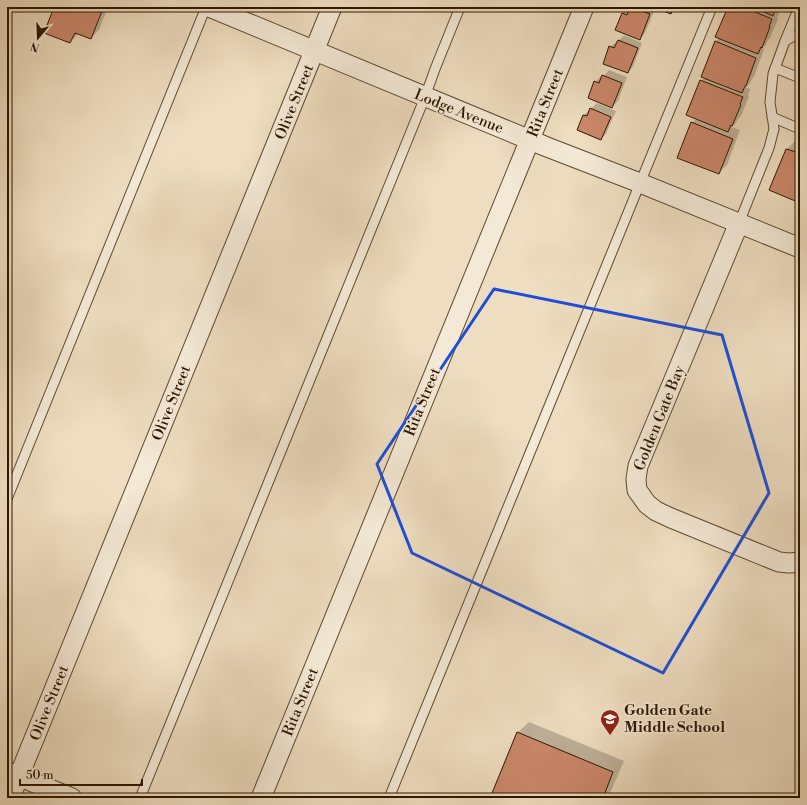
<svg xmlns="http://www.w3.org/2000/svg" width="807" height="805" font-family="'Libre Bodoni',serif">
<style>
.shadow{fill:#0003}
.building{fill:#cb876b;stroke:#2c1600}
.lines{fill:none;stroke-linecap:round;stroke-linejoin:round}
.lane-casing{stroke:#5c4830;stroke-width:11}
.street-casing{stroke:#5c4830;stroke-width:21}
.lane{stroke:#f4e9d6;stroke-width:9}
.street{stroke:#f4e9d6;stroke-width:19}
.marked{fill:none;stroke:#1d4ed8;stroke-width:3;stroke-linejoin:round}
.labels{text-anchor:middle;stroke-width:3;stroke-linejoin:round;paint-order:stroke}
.street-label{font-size:15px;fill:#2c1600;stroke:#f4e9d6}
.poi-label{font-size:15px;font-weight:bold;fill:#2c1600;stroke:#f4e9d6;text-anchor:start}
</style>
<rect width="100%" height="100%" fill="#eeddc0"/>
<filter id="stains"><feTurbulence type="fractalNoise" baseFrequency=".005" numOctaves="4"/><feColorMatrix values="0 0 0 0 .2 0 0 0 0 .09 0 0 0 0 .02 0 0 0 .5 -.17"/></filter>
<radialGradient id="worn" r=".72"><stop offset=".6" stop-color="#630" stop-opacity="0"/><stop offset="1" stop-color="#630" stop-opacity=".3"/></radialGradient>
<g class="shadow">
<path d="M 55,7 L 108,7 L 99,30 L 91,38 L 78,34 L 70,42 Z"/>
<path d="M 631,7 L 650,7 L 655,9 L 645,33 L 640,39 L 617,29 L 623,13 L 629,8 L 631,8 Z"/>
<path d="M 729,7 L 781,7 L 778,10 L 780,11 L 777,18 L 778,19 L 770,38 L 768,40 L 766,45 L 762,48 L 764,49 L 754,77 L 752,79 L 750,83 L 746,87 L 750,89 L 748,96 L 749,96 L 741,116 L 738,119 L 736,123 L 732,127 L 740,130 L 727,165 L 718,173 L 692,123 L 697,118 L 701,81 L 705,77 L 715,42 L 720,38 Z"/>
<path d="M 624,35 L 642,43 L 633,67 L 627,72 L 610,47 L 616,42 L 618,42 Z"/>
<path d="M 609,70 L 627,77 L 618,101 L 612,107 L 595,82 L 601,76 L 603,77 Z"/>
<path d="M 597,103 L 616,111 L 606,134 L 601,139 L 584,115 Z"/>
<path d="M 795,141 L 800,143 L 800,202 L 771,190 L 787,149 Z"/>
<path d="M 529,722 L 624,761 L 608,798 L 491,798 L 517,733 Z"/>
</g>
<g class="building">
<path d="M 54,7 L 93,7 L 102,11 L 91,39 L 75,33 L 70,43 L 44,33 Z"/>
<path d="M 630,7 L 650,14 L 640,40 L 615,30 L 622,13 L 627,15 Z"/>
<path d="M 653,7 L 673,7 L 671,14 Z"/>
<path d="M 728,7 L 743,7 L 772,19 L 769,27 L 770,27 L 762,48 L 761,47 L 758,54 L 715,37 Z"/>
<path d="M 753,7 L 778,7 L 777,9 L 776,8 L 773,16 Z"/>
<path d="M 618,40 L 638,48 L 628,73 L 603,64 L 609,46 L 614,48 Z"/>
<path d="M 715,41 L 756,58 L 746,86 L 745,86 L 742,93 L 701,77 Z"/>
<path d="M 602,75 L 622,83 L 612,108 L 588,98 L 594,81 L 599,83 Z"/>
<path d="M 700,80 L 743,97 L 740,104 L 741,105 L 732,126 L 731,125 L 728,132 L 686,115 Z"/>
<path d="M 590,108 L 611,117 L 601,140 L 577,130 L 583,115 L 587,116 Z"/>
<path d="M 691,122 L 733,139 L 719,174 L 677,158 Z"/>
<path d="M 786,149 L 800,153 L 800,203 L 769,190 Z"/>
<path d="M 517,732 L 613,772 L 603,798 L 490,798 Z"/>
</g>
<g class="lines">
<g class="lane-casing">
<g id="lane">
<path d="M 785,41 L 799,7"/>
<path d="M 775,68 L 800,78"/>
<path d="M 772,117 L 800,129"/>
<path d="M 739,223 L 769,148 L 774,129 L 770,102 L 773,74 L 785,41 L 800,33"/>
<path d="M 7,499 L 206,7"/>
<path d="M 140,798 L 425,97 L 435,69 L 460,7"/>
<path d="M 389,798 L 712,7"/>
</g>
</g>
<g class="street-casing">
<g id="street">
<path d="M 209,7 L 547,147 L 640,183 L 800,248"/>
<path d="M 739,223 L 638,466 L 636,479 L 637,490 L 647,504 L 656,511 L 671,518 L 779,562 L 789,563 L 800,562"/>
<path d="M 8,772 L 72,798"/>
<path d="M 10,798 L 332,7"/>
<path d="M 261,798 L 584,7"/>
</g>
</g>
<use href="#lane" class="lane"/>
<use href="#street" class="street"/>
</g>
<path class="marked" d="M 494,289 L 722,335 L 769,493 L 663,673 L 412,553 L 377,464 Z"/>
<defs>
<g id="school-pin" transform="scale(1)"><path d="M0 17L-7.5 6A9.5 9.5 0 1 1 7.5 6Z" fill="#8f2418" stroke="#f4e9d6"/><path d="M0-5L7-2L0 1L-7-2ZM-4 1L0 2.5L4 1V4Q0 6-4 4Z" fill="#fff"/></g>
</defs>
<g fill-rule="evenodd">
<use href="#school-pin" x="610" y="719"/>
</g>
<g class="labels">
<g class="street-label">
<text transform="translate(294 102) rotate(-68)" y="5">Olive Street</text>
<text transform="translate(545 103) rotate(-68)" y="5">Rita Street</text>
<text transform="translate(459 111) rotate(22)" y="5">Lodge Avenue</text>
<text transform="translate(422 402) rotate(-68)" y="5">Rita Street</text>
<text transform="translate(171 403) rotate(-68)" y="5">Olive Street</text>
<text transform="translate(659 418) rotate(-68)" y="5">Golden Gate Bay</text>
<text transform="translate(300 702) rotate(-68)" y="5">Rita Street</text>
<text transform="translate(49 703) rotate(-68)" y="5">Olive Street</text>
</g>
<g class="poi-label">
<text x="624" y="715">Golden Gate<tspan x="624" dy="17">Middle School</tspan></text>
</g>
</g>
<rect width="807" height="805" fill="none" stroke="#eeddc0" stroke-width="24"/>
<rect x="8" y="8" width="791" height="789" fill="none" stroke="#2c1600" stroke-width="2"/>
<rect x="12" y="12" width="783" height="781" fill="none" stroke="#2c1600"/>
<g transform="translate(38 38) rotate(199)" stroke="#f4e9d6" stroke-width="3" paint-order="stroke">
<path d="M0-3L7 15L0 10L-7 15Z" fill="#2c1600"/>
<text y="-6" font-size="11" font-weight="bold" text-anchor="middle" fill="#2c1600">N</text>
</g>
<path d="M20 779v6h122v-6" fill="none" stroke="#2c1600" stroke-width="2"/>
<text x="26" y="779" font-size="12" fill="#2c1600" stroke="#f4e9d6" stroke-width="3" paint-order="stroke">50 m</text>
<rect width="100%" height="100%" filter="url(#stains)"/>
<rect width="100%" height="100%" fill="url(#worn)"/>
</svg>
